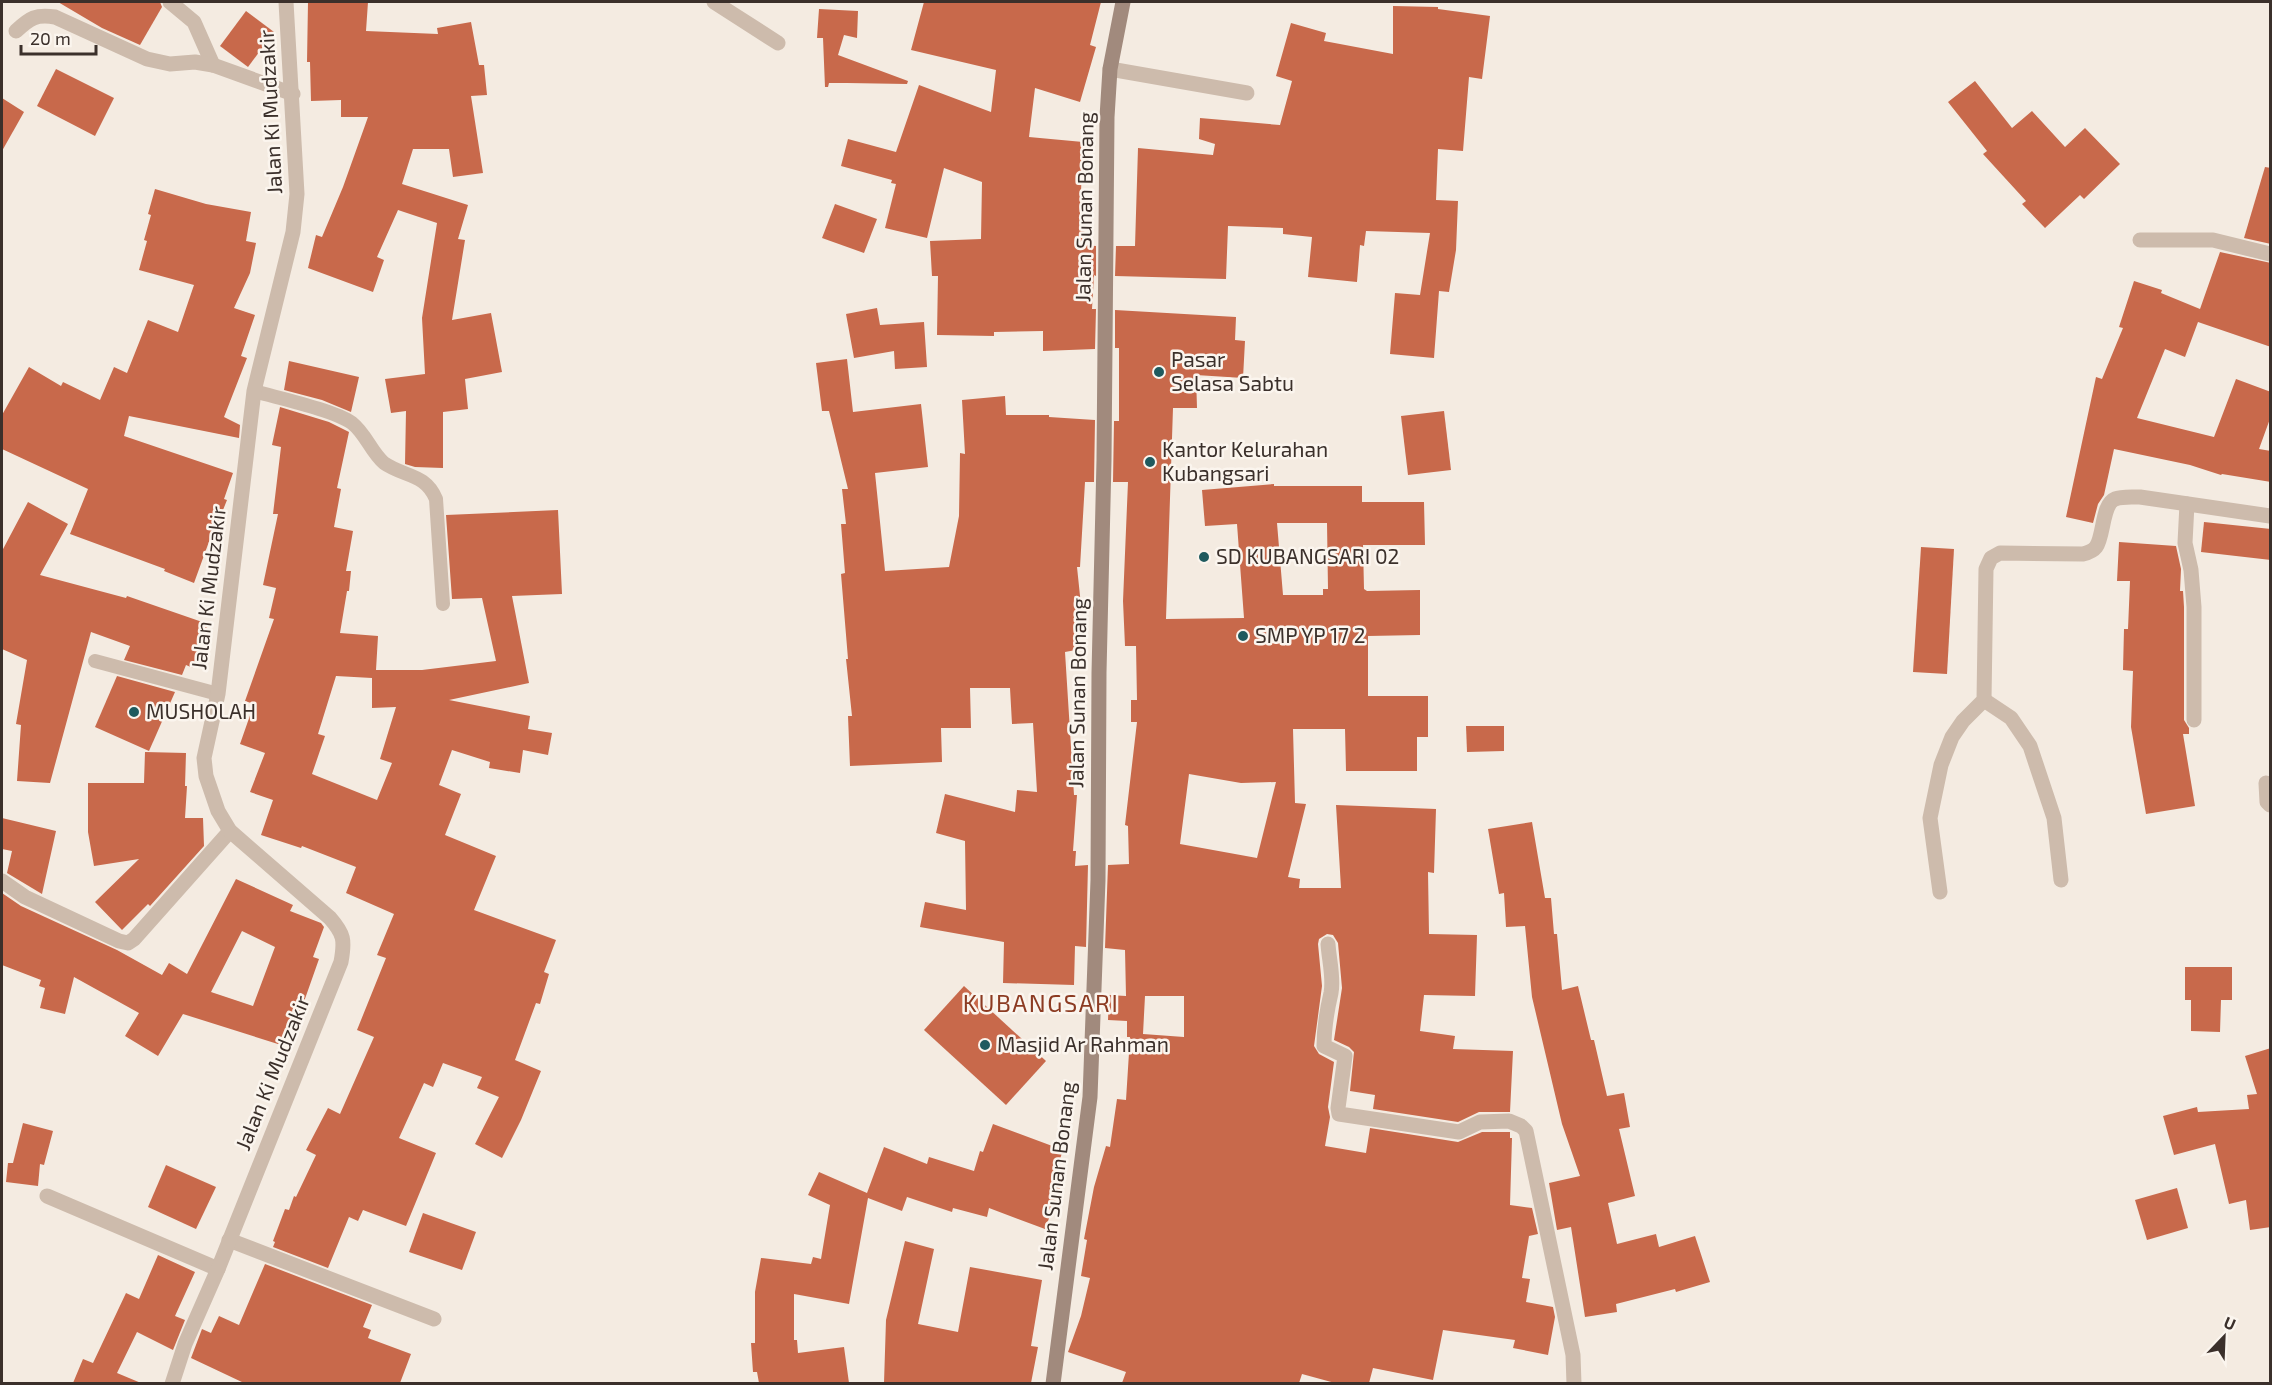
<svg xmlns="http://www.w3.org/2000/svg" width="2272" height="1385" font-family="'Exo 2',sans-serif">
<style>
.building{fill:#c8694b;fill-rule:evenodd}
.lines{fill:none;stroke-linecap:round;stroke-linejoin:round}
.lane{stroke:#cdbbac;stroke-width:14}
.street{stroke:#cdbbac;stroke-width:15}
.secondary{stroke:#a18a7d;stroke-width:15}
.poi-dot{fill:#1f5a5e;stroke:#fbf5ee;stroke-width:2}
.labels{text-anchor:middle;stroke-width:5;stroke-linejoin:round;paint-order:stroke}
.street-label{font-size:21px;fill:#3b302b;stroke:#fbf5ee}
.poi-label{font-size:21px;fill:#3b302b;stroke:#fbf5ee;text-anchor:start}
.quarter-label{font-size:24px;letter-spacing:1.5px;fill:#8c3b22;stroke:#fbf5ee}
</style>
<rect width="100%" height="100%" fill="#f4ebe1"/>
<g class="building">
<path d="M 58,2 L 160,2 L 162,7 L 140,45 L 102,28 Z"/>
<path d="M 308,2 L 368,2 L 366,31 L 438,34 L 437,28 L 471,22 L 479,65 L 484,65 L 487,95 L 471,96 L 483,173 L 453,177 L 449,149 L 413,149 L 402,184 L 468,205 L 458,239 L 465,240 L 452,320 L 491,313 L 502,372 L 465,379 L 468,409 L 443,412 L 443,468 L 415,467 L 405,464 L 406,411 L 391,413 L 385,379 L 425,374 L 422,318 L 437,223 L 398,210 L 377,257 L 384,260 L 373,292 L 308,268 L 316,235 L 322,237 L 343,187 L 368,117 L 341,117 L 341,100 L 311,101 L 310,62 L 307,62 Z"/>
<path d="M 924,2 L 1101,2 L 1090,45 L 1096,47 L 1080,102 L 1035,88 L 1029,137 L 1083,142 L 1080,216 L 1086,217 L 1083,245 L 1096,246 L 1096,276 L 1094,275 L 1092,309 L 1096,309 L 1095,349 L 1043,351 L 1043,331 L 994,332 L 994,336 L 937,335 L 938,276 L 932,276 L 930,241 L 981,239 L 982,182 L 944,168 L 927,238 L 885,228 L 896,184 L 891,183 L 892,180 L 841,166 L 848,139 L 896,152 L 919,85 L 991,112 L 996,70 L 911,50 Z"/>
<path d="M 1393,6 L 1438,7 L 1438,9 L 1490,16 L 1482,79 L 1469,77 L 1463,151 L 1438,149 L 1436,200 L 1458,201 L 1456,250 L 1449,292 L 1439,291 L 1434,358 L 1390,354 L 1395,293 L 1420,295 L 1430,233 L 1366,231 L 1364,246 L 1360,245 L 1357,282 L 1308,277 L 1312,237 L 1283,234 L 1283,228 L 1228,226 L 1226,279 L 1115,276 L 1116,246 L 1135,246 L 1138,148 L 1213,155 L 1215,144 L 1199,139 L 1200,118 L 1280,125 L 1292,81 L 1276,76 L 1291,23 L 1326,33 L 1324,41 L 1393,54 Z"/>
<path d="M 819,9 L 858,11 L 857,38 L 844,35 L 838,55 L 908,81 L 907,84 L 847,83 L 829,83 L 828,87 L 825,87 L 823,38 L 817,38 Z"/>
<path d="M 246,11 L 274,32 L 248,67 L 220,46 Z"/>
<path d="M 56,69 L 114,98 L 95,136 L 37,106 Z"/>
<path d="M 1975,81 L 2012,128 L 2032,111 L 2065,147 L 2085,128 L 2120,164 L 2084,199 L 2080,195 L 2045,228 L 2022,204 L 2026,201 L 1983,154 L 1987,151 L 1948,102 Z"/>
<path d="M 2,98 L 24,112 L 2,151 Z"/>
<path d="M 2265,167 L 2271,168 L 2271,244 L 2244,238 Z"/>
<path d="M 155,189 L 206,204 L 251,212 L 246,241 L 256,243 L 250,273 L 234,308 L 255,315 L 241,356 L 247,358 L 224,417 L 240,425 L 239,438 L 129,416 L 124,436 L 233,473 L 224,499 L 227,500 L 217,525 L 215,525 L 194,583 L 164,571 L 165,569 L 70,534 L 88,489 L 2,449 L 2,415 L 29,367 L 61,386 L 63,382 L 100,400 L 114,367 L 127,373 L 148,320 L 178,332 L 194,285 L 139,270 L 147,241 L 144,240 L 151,215 L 148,214 Z"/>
<path d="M 835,204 L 877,219 L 864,253 L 822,238 Z"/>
<path d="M 2220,252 L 2271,263 L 2271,347 L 2198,322 L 2185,357 L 2165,349 L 2137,418 L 2214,437 L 2236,379 L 2271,392 L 2271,416 L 2259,449 L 2271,451 L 2271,482 L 2222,474 L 2221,475 L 2190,465 L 2114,449 L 2104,495 L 2098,504 L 2093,523 L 2066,517 L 2096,377 L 2102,379 L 2123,328 L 2119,327 L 2134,281 L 2162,290 L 2161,293 L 2200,309 Z"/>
<path d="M 877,308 L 880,325 L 924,322 L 927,367 L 895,369 L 894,351 L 854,358 L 846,314 Z"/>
<path d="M 1115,310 L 1236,317 L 1235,340 L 1245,341 L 1243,378 L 1196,375 L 1197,408 L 1173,408 L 1166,619 L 1244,618 L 1237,524 L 1205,526 L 1202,490 L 1274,484 L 1274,486 L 1362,486 L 1362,502 L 1424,502 L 1425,545 L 1363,545 L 1364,589 L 1367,591 L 1420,590 L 1420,635 L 1368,636 L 1368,696 L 1428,696 L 1428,737 L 1417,737 L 1417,771 L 1346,771 L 1345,729 L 1293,729 L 1295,803 L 1306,804 L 1288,877 L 1300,879 L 1299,888 L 1341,888 L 1336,805 L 1436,809 L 1434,873 L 1428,872 L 1429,934 L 1477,935 L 1475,996 L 1424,995 L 1420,1031 L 1455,1036 L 1453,1049 L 1513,1051 L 1510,1112 L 1479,1112 L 1458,1122 L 1373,1109 L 1375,1095 L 1350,1091 L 1354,1052 L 1349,1047 L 1334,1040 L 1342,988 L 1338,943 L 1333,935 L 1327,934 L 1319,939 L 1318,944 L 1322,986 L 1314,1046 L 1319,1054 L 1334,1062 L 1328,1107 L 1330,1117 L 1325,1146 L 1366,1153 L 1370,1128 L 1458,1142 L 1482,1132 L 1510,1132 L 1510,1138 L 1512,1138 L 1510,1205 L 1532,1208 L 1538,1234 L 1529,1236 L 1522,1278 L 1530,1279 L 1526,1302 L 1553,1307 L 1555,1317 L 1548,1355 L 1513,1348 L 1515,1340 L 1443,1330 L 1433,1380 L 1373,1368 L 1369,1383 L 1335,1383 L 1302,1374 L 1299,1383 L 1122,1383 L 1126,1372 L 1068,1352 L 1081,1316 L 1090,1278 L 1081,1276 L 1087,1240 L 1084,1239 L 1094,1187 L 1106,1146 L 1110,1147 L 1117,1099 L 1126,1100 L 1130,1037 L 1127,1037 L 1127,1021 L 1108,1020 L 1109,995 L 1126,996 L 1125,950 L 1105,948 L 1108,865 L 1129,864 L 1128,826 L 1125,825 L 1137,722 L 1131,722 L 1131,700 L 1137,700 L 1136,646 L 1125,646 L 1123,601 L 1128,482 L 1113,482 L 1114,421 L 1119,421 L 1119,348 L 1115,348 ZM 1277,523 L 1327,523 L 1328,589 L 1323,589 L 1323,595 L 1283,595 ZM 1189,774 L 1241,783 L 1276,782 L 1257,858 L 1180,844 ZM 1145,996 L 1184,996 L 1184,1037 L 1143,1034 Z"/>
<path d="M 847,359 L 853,412 L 921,404 L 928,467 L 875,473 L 885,571 L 949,567 L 959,516 L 960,453 L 965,454 L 962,400 L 1005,396 L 1006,415 L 1049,415 L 1049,417 L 1095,420 L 1094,482 L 1085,482 L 1080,567 L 1077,567 L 1082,615 L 1074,615 L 1081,649 L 1065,652 L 1074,795 L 1077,795 L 1073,851 L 1076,851 L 1075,866 L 1088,865 L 1086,947 L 1075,946 L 1074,985 L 1003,983 L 1004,942 L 920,927 L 925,902 L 966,910 L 965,841 L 936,833 L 945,794 L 1015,812 L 1017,790 L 1037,792 L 1033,723 L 1012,724 L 1010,688 L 970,688 L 971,728 L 941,728 L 942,762 L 850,766 L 848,716 L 852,716 L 846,659 L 848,659 L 841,574 L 845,573 L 841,524 L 846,524 L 842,489 L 848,489 L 829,411 L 822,411 L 816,363 Z"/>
<path d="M 289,361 L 359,377 L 351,412 L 322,400 L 284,390 Z"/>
<path d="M 280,407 L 329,422 L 349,432 L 337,488 L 341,489 L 334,527 L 353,531 L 346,571 L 351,571 L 349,591 L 347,591 L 340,633 L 378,636 L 376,670 L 422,670 L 496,661 L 482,598 L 452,599 L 446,515 L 558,510 L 562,594 L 512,596 L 529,683 L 449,700 L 530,716 L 528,729 L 552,733 L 548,755 L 523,750 L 520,773 L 489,768 L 490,762 L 452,750 L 439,785 L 461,794 L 445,835 L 496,856 L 474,910 L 556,940 L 544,972 L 549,974 L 540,1004 L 536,1003 L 515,1060 L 541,1071 L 521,1120 L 502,1158 L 475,1144 L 499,1097 L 477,1088 L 482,1077 L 443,1063 L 433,1087 L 424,1083 L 399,1138 L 436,1153 L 406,1226 L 363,1210 L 358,1221 L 349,1217 L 328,1268 L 273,1247 L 275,1242 L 273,1241 L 285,1209 L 289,1210 L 294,1196 L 296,1197 L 316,1155 L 306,1150 L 328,1108 L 340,1114 L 374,1037 L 357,1030 L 386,958 L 377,955 L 394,914 L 346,893 L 356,867 L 302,846 L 301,848 L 261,835 L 273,800 L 250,792 L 265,753 L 240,744 L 254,704 L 245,701 L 274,619 L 269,618 L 276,588 L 263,585 L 278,514 L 273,514 L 281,447 L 272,445 ZM 336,676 L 372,678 L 372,708 L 396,707 L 380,759 L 392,763 L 377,800 L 312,774 L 325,736 L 318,734 Z"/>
<path d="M 1444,411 L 1451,470 L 1408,475 L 1401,416 Z"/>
<path d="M 28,502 L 68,524 L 40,575 L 126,598 L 127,596 L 208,624 L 193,668 L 186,665 L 182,675 L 124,660 L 130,646 L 91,632 L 50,783 L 17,781 L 21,725 L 16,724 L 27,660 L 2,649 L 2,551 Z"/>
<path d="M 2204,522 L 2271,529 L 2271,560 L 2201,552 Z"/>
<path d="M 2119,542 L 2176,546 L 2181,569 L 2180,591 L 2183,591 L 2184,607 L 2184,720 L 2189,728 L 2189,734 L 2183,734 L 2195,806 L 2146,814 L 2131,727 L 2133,671 L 2123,670 L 2124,629 L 2128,629 L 2130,581 L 2117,581 Z"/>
<path d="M 1921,547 L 1954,549 L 1947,674 L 1913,672 Z"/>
<path d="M 117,676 L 175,692 L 149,751 L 95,727 Z"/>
<path d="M 1466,726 L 1504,726 L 1504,751 L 1467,752 Z"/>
<path d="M 145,752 L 186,753 L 185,786 L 187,786 L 185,818 L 203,818 L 204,846 L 150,906 L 148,904 L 122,930 L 95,902 L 139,859 L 94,866 L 88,832 L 88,783 L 144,783 Z"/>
<path d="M 2,818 L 56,831 L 42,894 L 7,873 L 12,851 L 2,849 Z"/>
<path d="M 1532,822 L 1545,898 L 1551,898 L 1554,934 L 1557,934 L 1562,990 L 1578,986 L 1591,1040 L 1594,1040 L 1607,1096 L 1624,1093 L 1630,1127 L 1619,1129 L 1635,1196 L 1608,1203 L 1617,1244 L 1656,1234 L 1659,1247 L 1695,1236 L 1710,1282 L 1676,1292 L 1675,1289 L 1616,1304 L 1617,1312 L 1585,1317 L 1571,1227 L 1557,1230 L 1549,1183 L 1580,1176 L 1562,1124 L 1532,997 L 1525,926 L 1506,927 L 1504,893 L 1499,894 L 1488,829 Z"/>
<path d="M 236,879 L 293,905 L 290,911 L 321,923 L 324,927 L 313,957 L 319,959 L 300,1013 L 293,1010 L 281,1045 L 183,1014 L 158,1056 L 125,1036 L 139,1013 L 74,977 L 65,1014 L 40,1008 L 45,988 L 39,986 L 41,980 L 2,965 L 2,893 L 21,906 L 117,950 L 162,975 L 169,963 L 187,974 ZM 242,931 L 275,947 L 253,1006 L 211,992 Z"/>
<path d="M 2185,967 L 2232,967 L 2232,1000 L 2221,1000 L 2220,1032 L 2191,1031 L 2191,1000 L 2185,1000 Z"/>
<path d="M 964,986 L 1046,1061 L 1006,1105 L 924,1030 Z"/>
<path d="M 2271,1048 L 2271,1227 L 2250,1230 L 2246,1200 L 2229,1204 L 2215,1144 L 2174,1155 L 2163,1116 L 2197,1107 L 2198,1112 L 2249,1109 L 2247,1095 L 2257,1094 L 2245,1056 Z"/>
<path d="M 23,1123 L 53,1131 L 44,1165 L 40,1164 L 38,1186 L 6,1182 L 8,1163 L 13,1163 Z"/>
<path d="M 993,1124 L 1063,1150 L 1055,1174 L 1064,1178 L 1045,1229 L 989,1208 L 987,1217 L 953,1208 L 952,1212 L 907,1197 L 902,1211 L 868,1198 L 849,1304 L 794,1294 L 794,1340 L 797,1340 L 798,1353 L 844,1347 L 849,1383 L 759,1383 L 757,1372 L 753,1372 L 751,1343 L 755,1343 L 755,1292 L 761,1258 L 811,1264 L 813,1257 L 821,1259 L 830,1205 L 808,1195 L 819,1172 L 867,1193 L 884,1147 L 927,1164 L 929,1157 L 974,1171 L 980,1151 L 983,1152 Z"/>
<path d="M 166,1165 L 216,1187 L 196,1229 L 148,1207 Z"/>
<path d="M 2177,1188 L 2188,1228 L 2147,1240 L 2135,1200 Z"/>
<path d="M 423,1213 L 476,1232 L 462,1270 L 409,1252 Z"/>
<path d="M 905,1241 L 934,1249 L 918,1324 L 958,1332 L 970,1267 L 1042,1280 L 1031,1346 L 1038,1347 L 1031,1383 L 884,1383 L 886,1320 Z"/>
<path d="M 158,1255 L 195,1272 L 175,1316 L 185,1320 L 173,1350 L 137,1332 L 117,1373 L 141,1383 L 73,1383 L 83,1359 L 93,1363 L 126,1293 L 139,1299 Z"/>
<path d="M 265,1264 L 372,1305 L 363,1327 L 371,1330 L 368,1338 L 411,1354 L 400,1383 L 244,1383 L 191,1358 L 202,1329 L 211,1333 L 219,1316 L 239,1325 Z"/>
</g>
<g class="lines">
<g class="lane">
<path d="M 254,391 C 278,398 334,410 352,423 C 366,434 371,452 384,463 C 404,477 425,473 436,499 L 443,604"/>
<path d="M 95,661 L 218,694"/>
</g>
<g class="street">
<path d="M 170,2 L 194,22 L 213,65"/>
<path d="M 714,2 L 778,43"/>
<path d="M 16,31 C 30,18 36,14 55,17 L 147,59 L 170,64 L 195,62 L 213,65 L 293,94"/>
<path d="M 1110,69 L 1247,93"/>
<path d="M 2140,240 L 2213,240 L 2270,254"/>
<path d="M 2187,504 L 2185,543 L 2191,570 L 2194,607 L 2194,720"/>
<path d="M 1984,700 L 2011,718 L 2030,746 L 2054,818 L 2061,880"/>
<path d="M 2266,783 L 2267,802 L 2270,805"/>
<path d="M 2,881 L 25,897 L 119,941 L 128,943 L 134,939 L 230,831"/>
<path d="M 1940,892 L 1930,818 L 1941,765 L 1952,737 L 1963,721 L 1984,700 L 1986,569 L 1991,558 L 2000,553 L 2083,554 C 2087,553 2093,551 2096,547 C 2104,536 2102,504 2115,499 C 2122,496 2132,497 2140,497 L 2270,516"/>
<path d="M 1328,944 C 1329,960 1334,978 1331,993 C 1327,1010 1324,1028 1324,1046 L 1345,1056 L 1338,1108 L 1339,1114 L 1459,1132 L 1480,1122 L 1509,1121 L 1521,1126 L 1526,1131 L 1573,1355 L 1574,1384"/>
<path d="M 47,1196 L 218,1269"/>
<path d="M 229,1240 L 434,1319"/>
<path d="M 172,1384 L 185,1344 L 218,1269 L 341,962 C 345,940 344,934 330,918 L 230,831 L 218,811 L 206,776 L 204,758 L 218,694 L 254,391 L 293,232 L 297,194 L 286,2"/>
</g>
<path class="secondary" d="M 1053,1384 L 1090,1097 L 1098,880 L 1099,673 L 1104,460 L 1107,117 L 1110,69 L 1123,2"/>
</g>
<g class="poi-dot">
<circle cx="1159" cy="372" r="6"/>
<circle cx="1150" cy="462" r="6"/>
<circle cx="1204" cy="557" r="6"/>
<circle cx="1243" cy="636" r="6"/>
<circle cx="134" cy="712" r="6"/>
<circle cx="985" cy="1045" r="6"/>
</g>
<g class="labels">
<g class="street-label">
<text transform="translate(271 112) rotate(-93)" y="7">Jalan Ki Mudzakir</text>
<text transform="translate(1085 207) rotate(-89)" y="7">Jalan Sunan Bonang</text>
<text transform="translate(209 588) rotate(-83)" y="7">Jalan Ki Mudzakir</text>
<text transform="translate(1078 693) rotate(-89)" y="7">Jalan Sunan Bonang</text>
<text transform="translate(273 1073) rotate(-68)" y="7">Jalan Ki Mudzakir</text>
<text transform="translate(1057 1176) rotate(-83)" y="7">Jalan Sunan Bonang</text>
</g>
<g class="poi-label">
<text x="1171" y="367">Pasar<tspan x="1171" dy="24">Selasa Sabtu</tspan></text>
<text x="1162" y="457">Kantor Kelurahan<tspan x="1162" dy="24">Kubangsari</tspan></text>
<text x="1216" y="564">SD KUBANGSARI 02</text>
<text x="1255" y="643">SMP YP 17 2</text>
<text x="146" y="719">MUSHOLAH</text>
<text x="997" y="1052">Masjid Ar Rahman</text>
</g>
<g class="quarter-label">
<text x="1041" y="1012">KUBANGSARI</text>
</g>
</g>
<rect width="2272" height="1385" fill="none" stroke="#3b302b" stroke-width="6"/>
<g transform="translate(2224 1337) rotate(23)" stroke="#fbf5ee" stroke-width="4.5" paint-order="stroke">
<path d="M0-4.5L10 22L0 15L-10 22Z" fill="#3b302b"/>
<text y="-9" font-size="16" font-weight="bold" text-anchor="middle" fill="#3b302b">U</text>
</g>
<path d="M21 45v9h75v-9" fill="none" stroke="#3b302b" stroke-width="3"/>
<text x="30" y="45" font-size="18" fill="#3b302b" stroke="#fbf5ee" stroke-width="4.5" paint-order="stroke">20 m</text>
</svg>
